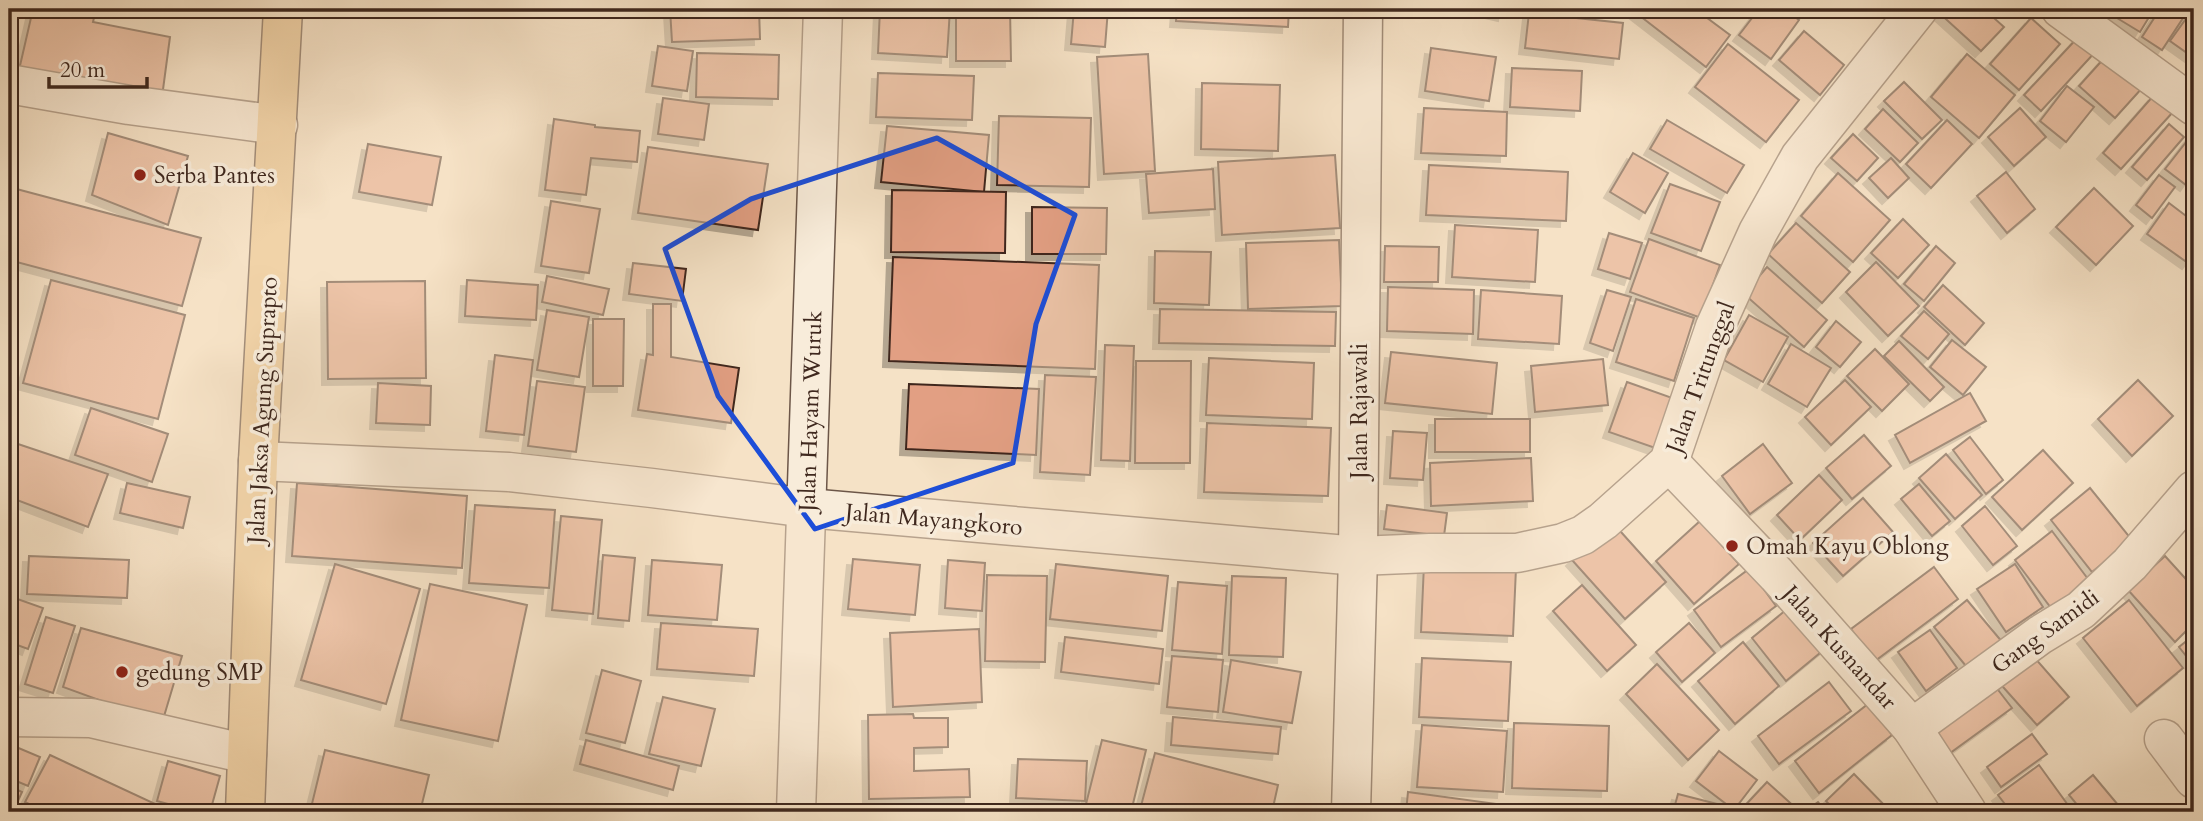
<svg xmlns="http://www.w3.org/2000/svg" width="2203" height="821" font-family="Cardo,serif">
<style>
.building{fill:#e29f83;stroke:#3f281e;stroke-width:2;filter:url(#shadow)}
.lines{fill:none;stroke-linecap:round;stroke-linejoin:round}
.minor-casing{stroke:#6c5648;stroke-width:41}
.tertiary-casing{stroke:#6c5648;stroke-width:41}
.secondary-casing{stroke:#3f281e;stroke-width:41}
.primary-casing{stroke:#3f281e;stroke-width:41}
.minor{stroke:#f8ecda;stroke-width:38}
.tertiary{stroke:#f8ecda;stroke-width:38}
.secondary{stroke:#f8ecda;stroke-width:38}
.primary{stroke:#eac183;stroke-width:38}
.marked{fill:none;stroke:#1d4ed8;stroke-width:5;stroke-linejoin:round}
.poi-dot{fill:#8f2418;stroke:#f8ecda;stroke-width:2.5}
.labels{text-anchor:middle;stroke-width:7;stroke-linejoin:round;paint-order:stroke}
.poi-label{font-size:23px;fill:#3f281e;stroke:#f8ecda;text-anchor:start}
.street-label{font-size:23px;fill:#3f281e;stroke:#f8ecda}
</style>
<defs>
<filter id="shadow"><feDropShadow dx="-6" dy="6" stdDeviation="0" flood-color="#0004"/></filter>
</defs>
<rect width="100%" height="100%" fill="#f5e2c6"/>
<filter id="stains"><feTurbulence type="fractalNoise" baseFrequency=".00286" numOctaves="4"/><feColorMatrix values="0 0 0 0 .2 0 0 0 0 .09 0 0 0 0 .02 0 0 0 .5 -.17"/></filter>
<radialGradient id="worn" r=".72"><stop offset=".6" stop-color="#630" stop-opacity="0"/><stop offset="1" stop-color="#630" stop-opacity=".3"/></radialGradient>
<g class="building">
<path d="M 33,9 L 96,9 L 93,22 L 170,37 L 162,97 L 19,70 Z"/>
<path d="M 670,9 L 759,9 L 760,39 L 672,42 Z"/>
<path d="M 880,9 L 950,9 L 947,57 L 878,53 Z"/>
<path d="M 956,9 L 1010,9 L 1011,61 L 956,61 Z"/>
<path d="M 1074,9 L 1108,9 L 1105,47 L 1071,44 Z"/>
<path d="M 1177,9 L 1289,9 L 1288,27 L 1176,21 Z"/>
<path d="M 1478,9 L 1505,9 L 1504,15 Z"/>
<path d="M 1631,9 L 1695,9 L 1730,35 L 1706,67 Z"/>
<path d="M 1759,9 L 1784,9 L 1799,20 L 1771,59 L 1739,35 Z"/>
<path d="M 1939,9 L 1984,9 L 2004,27 L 1981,51 L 1937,11 Z"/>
<path d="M 2116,9 L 2154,9 L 2140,32 L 2112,15 Z"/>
<path d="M 2160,9 L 2189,9 L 2162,50 L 2142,37 Z"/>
<path d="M 2193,9 L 2194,9 L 2194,58 L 2170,41 Z"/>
<path d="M 1529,13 L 1623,23 L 1619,59 L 1525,48 Z"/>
<path d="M 2031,18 L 2060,44 L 2019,90 L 1990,64 Z"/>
<path d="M 1804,31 L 1844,65 L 1820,95 L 1779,60 Z"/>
<path d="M 2081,34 L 2097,50 L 2041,111 L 2024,95 Z"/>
<path d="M 1728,44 L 1799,100 L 1766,142 L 1695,87 Z"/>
<path d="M 658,46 L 693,51 L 687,91 L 652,86 Z"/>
<path d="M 1431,48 L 1496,57 L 1489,101 L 1425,91 Z"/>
<path d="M 697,53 L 779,55 L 778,99 L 696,97 Z"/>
<path d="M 1148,54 L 1155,171 L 1104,174 L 1097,57 Z"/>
<path d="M 1967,54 L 2015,95 L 1979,138 L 1931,97 Z"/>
<path d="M 2107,55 L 2143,87 L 2115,118 L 2079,86 Z"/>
<path d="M 1512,68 L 1582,71 L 1580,111 L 1510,107 Z"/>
<path d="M 878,73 L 974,76 L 972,120 L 876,117 Z"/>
<path d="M 1904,82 L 1942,120 L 1922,139 L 1884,101 Z"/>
<path d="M 1202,83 L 1280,85 L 1278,151 L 1201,149 Z"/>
<path d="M 2067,86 L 2094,107 L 2066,142 L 2040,121 Z"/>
<path d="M 2154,95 L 2173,112 L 2121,169 L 2103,153 Z"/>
<path d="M 663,98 L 709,104 L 704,140 L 658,134 Z"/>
<path d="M 1424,108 L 1507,112 L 1506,156 L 1421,153 Z"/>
<path d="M 2020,108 L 2046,137 L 2014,166 L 1988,137 Z"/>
<path d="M 1883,109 L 1918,143 L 1900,162 L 1865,129 Z"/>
<path d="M 999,116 L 1091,118 L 1089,187 L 997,185 Z"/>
<path d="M 554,119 L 595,125 L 595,127 L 640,131 L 637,162 L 591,158 L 586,195 L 545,190 Z"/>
<path d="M 1667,120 L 1744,165 L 1727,193 L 1650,149 Z"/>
<path d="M 1947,120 L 1972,144 L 1931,188 L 1906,164 Z"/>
<path d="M 2169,124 L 2184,137 L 2147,180 L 2132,167 Z"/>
<path d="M 887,126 L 989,135 L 984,192 L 881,182 Z"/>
<path d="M 2194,132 L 2194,174 L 2186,185 L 2165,169 Z"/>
<path d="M 108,133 L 188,156 L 168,225 L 92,195 Z"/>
<path d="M 1853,134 L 1878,158 L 1857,181 L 1831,158 Z"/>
<path d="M 368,144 L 441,157 L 432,205 L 359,192 Z"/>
<path d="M 648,147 L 768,164 L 758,230 L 638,213 Z"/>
<path d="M 1633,153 L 1668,173 L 1645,213 L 1610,192 Z"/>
<path d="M 1335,155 L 1340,228 L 1222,235 L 1218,162 Z"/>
<path d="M 1891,158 L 1909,178 L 1888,198 L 1869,178 Z"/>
<path d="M 1429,165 L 1568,172 L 1566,221 L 1426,215 Z"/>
<path d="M 1213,169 L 1215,209 L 1149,213 L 1146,174 Z"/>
<path d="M 2006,172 L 2035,209 L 2007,233 L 1977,196 Z"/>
<path d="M 1838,173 L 1890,220 L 1853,262 L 1801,216 Z"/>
<path d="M 2159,175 L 2175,187 L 2152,218 L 2136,205 Z"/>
<path d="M 1670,184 L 1720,202 L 1701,251 L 1651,233 Z"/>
<path d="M 9,187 L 201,238 L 182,306 L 9,260 Z"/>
<path d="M 2094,188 L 2133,226 L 2096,265 L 2056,227 Z"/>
<path d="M 892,190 L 1006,192 L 1005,253 L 891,252 Z"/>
<path d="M 551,201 L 600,209 L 589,273 L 541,266 Z"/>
<path d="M 2169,203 L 2194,222 L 2194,255 L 2188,263 L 2147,234 Z"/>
<path d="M 1032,207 L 1107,208 L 1106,254 L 1032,254 Z"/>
<path d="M 1903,219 L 1929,245 L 1898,278 L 1871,253 Z"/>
<path d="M 1796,223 L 1850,272 L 1822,303 L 1768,254 Z"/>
<path d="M 1455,225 L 1538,230 L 1535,282 L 1452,277 Z"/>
<path d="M 1609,233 L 1642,243 L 1630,279 L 1598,269 Z"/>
<path d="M 1649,239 L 1720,265 L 1701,318 L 1630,292 Z"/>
<path d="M 1339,240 L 1342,306 L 1248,309 L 1246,243 Z"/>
<path d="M 1385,246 L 1439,247 L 1438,282 L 1384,282 Z"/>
<path d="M 1936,246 L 1955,263 L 1924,301 L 1904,284 Z"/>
<path d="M 1155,251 L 1211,252 L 1209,305 L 1154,303 Z"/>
<path d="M 893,257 L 1099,265 L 1095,369 L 889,361 Z"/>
<path d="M 1876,262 L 1919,306 L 1888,336 L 1846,292 Z"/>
<path d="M 633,263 L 686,269 L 682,301 L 629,294 Z"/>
<path d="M 1767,267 L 1827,320 L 1804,347 L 1744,294 Z"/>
<path d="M 547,276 L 609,289 L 603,315 L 542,302 Z"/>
<path d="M 51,280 L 185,315 L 158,419 L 23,383 Z"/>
<path d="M 467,280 L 538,285 L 536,320 L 465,316 Z"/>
<path d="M 425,281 L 426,378 L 328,379 L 327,282 Z"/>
<path d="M 1943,285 L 1984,323 L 1965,345 L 1924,307 Z"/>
<path d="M 1388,287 L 1474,290 L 1473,334 L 1387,331 Z"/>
<path d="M 1481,290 L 1562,296 L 1559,344 L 1478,339 Z"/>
<path d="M 1607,290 L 1631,297 L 1613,351 L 1590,343 Z"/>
<path d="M 1636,299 L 1694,318 L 1674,381 L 1616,362 Z"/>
<path d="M 653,304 L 671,304 L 671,357 L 739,368 L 731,423 L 638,410 L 647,354 L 653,355 Z"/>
<path d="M 1160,309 L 1336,312 L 1335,346 L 1159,343 Z"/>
<path d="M 547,310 L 589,317 L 579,377 L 537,370 Z"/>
<path d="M 1924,311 L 1949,334 L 1928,359 L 1901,336 Z"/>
<path d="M 1749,315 L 1788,337 L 1763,382 L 1724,360 Z"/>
<path d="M 593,319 L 624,319 L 623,386 L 593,386 Z"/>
<path d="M 1836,321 L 1861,342 L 1840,367 L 1816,347 Z"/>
<path d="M 1952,340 L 1986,367 L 1963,395 L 1930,367 Z"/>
<path d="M 1899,341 L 1944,387 L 1930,401 L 1884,356 Z"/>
<path d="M 1791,344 L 1831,368 L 1807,407 L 1768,384 Z"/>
<path d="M 1105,345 L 1134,346 L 1130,461 L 1101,460 Z"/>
<path d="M 1875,349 L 1909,384 L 1882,411 L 1847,376 Z"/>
<path d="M 1391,352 L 1497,363 L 1492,414 L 1385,403 Z"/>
<path d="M 495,355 L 533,360 L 524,435 L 486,431 Z"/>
<path d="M 1209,358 L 1314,363 L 1312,419 L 1206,415 Z"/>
<path d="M 1603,359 L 1608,405 L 1535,412 L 1531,366 Z"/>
<path d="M 1136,361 L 1191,361 L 1190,463 L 1135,463 Z"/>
<path d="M 1045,375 L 1096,377 L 1090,475 L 1040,472 Z"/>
<path d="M 1845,380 L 1871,407 L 1831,445 L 1805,417 Z"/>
<path d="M 2138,380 L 2173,416 L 2132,456 L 2098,419 Z"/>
<path d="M 537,381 L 585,387 L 576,452 L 528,446 Z"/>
<path d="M 1627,382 L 1678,400 L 1661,450 L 1609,432 Z"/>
<path d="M 378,383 L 431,386 L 430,425 L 376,423 Z"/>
<path d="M 909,384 L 1039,389 L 1036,455 L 906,449 Z"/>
<path d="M 1970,393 L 1986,421 L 1910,463 L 1895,435 Z"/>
<path d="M 91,408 L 168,434 L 152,482 L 75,455 Z"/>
<rect x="1435" y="419" width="95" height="33"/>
<path d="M 1207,423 L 1331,428 L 1328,496 L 1204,492 Z"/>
<path d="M 1393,431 L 1427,433 L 1423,480 L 1390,478 Z"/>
<path d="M 1864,435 L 1891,466 L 1852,499 L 1826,468 Z"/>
<path d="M 1970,437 L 2003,480 L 1986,494 L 1953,450 Z"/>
<path d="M 12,442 L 108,474 L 88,527 L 9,497 L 9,447 Z"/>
<path d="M 1763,444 L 1792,483 L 1750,514 L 1722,476 Z"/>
<path d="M 2043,450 L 2073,483 L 2022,530 L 1992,497 Z"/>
<path d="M 1946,454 L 1982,495 L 1955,519 L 1919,478 Z"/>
<path d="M 1531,458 L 1533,501 L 1431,506 L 1430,463 Z"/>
<path d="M 1819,475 L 1842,500 L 1800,540 L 1777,515 Z"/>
<path d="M 127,483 L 190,497 L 183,528 L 120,513 Z"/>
<path d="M 297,483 L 467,496 L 462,568 L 292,556 Z"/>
<path d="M 1919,484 L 1950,521 L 1932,536 L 1901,499 Z"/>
<path d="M 2090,488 L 2132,540 L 2092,572 L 2051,520 Z"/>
<path d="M 1863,498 L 1893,532 L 1843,576 L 1813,543 Z"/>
<path d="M 475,505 L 555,510 L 549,588 L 469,583 Z"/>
<path d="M 1387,505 L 1447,513 L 1444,536 L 1384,529 Z"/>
<path d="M 1985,506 L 2017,546 L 1993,565 L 1962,526 Z"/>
<path d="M 561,516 L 602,520 L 593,614 L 552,610 Z"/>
<path d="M 1700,521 L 1739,564 L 1694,604 L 1656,561 Z"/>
<path d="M 1612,522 L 1666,582 L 1625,619 L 1572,560 Z"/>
<path d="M 2052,531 L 2091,583 L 2054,612 L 2015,560 Z"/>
<path d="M 603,555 L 635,558 L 629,621 L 598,618 Z"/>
<path d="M 29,556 L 129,560 L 127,598 L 27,594 Z"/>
<path d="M 2165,556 L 2194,588 L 2194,623 L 2175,642 L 2128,590 Z"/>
<path d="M 853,559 L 920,565 L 915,615 L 848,609 Z"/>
<path d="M 652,560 L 722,565 L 717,620 L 648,615 Z"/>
<path d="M 948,560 L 985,563 L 982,611 L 945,608 Z"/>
<path d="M 335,564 L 420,589 L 386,704 L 301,680 Z"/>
<path d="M 1056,564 L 1168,576 L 1162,631 L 1050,619 Z"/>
<path d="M 1424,564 L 1516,568 L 1513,636 L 1421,632 Z"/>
<path d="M 2015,564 L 2043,607 L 2006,632 L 1977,589 Z"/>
<path d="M 1934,567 L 1958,599 L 1875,661 L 1851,629 Z"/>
<path d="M 1749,569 L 1776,606 L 1721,647 L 1694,610 Z"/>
<path d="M 987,575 L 1047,576 L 1045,662 L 985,661 Z"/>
<path d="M 1232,576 L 1286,578 L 1283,657 L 1229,655 Z"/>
<path d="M 1178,582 L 1227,586 L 1222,654 L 1172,650 Z"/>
<path d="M 430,584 L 527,605 L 498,741 L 401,720 Z"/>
<path d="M 1582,585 L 1636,645 L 1607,671 L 1553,611 Z"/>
<path d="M 9,596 L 43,608 L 28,649 L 9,642 Z"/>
<path d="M 1967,600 L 2003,643 L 1970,671 L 1934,627 Z"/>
<path d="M 2129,600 L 2183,668 L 2137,706 L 2083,638 Z"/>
<path d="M 1792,605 L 1826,648 L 1786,681 L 1752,638 Z"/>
<path d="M 46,617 L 75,626 L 53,693 L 25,684 Z"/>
<path d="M 661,623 L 758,629 L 754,676 L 657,669 Z"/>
<path d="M 1689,623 L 1715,653 L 1682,682 L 1656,652 Z"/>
<path d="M 81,628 L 182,656 L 162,723 L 63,687 Z"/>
<path d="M 979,629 L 982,702 L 893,707 L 890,633 Z"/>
<path d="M 1930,630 L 1957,668 L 1926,691 L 1898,652 Z"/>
<path d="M 2194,635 L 2194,666 L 2179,647 Z"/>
<path d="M 1065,637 L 1163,649 L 1159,684 L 1061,672 Z"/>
<path d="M 1743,642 L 1779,686 L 1735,724 L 1698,681 Z"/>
<path d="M 2027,649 L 2069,697 L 2037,725 L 1995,678 Z"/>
<path d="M 1172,656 L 1223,660 L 1218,712 L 1167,707 Z"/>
<path d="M 1422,658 L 1511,662 L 1508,721 L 1419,717 Z"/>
<path d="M 9,660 L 17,664 L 9,681 Z"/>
<path d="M 1231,660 L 1301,672 L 1292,723 L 1223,712 Z"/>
<path d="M 1657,664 L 1719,730 L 1688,760 L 1626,694 Z"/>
<path d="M 602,670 L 641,681 L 625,743 L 586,733 Z"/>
<path d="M 1829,682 L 1851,711 L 1779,764 L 1758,736 Z"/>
<path d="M 1992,682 L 2012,708 L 1946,756 L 1927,730 Z"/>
<path d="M 663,697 L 715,709 L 701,766 L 649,754 Z"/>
<path d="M 1868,704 L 1892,735 L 1819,793 L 1795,761 Z"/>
<path d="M 913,714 L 914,718 L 948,718 L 948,747 L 914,748 L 914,771 L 969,769 L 970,797 L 869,799 L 868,715 Z"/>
<path d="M 1173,717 L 1281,727 L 1278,754 L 1171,745 Z"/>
<path d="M 1514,723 L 1609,726 L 1607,791 L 1512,788 Z"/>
<path d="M 1422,725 L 1507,731 L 1503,792 L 1417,787 Z"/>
<path d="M 2032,734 L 2047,754 L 2001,787 L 1987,767 Z"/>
<path d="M 586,740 L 679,766 L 673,790 L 580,764 Z"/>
<path d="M 1102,740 L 1146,750 L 1131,812 L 1119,812 L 1086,804 Z"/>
<path d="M 9,744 L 40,757 L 28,786 L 9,778 Z"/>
<path d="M 325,750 L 429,775 L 420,812 L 310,812 Z"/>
<path d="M 1719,751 L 1757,780 L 1734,810 L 1696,781 Z"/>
<path d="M 1155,753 L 1278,785 L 1272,812 L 1165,812 L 1141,806 Z"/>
<path d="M 50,755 L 166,809 L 165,812 L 44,812 L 25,802 Z"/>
<path d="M 1018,759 L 1087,761 L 1085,801 L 1016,798 Z"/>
<path d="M 168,761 L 220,776 L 210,812 L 197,812 L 157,801 Z"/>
<path d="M 2039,765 L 2073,812 L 2011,812 L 1998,795 Z"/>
<path d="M 1854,774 L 1891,812 L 1836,812 L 1826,801 Z"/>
<path d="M 2093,775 L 2124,812 L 2083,812 L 2069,795 Z"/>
<path d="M 1767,782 L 1798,810 L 1796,812 L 1739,812 Z"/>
<path d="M 9,786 L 22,792 L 13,812 L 9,812 Z"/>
<path d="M 1408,792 L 1497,804 L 1496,812 L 1406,812 Z"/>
<path d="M 1678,794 L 1725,806 L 1723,812 L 1673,812 Z"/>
<path d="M 1818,802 L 1826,812 L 1804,812 Z"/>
<path d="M 825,805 L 871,805 L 870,812 L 826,812 Z"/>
<rect x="877" y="807" width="139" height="5"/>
</g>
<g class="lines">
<g class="minor-casing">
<g id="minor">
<path d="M 2061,9 L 2194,106"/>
<path d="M 9,84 L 129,105 L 278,125"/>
<path d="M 258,461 L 509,472 L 652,488 L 807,508 L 1358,556 L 1430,553 L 1517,553 L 1563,543 L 1583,535 L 1603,521 L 1669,462 L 1715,327 L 1758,232 L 1800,157 L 1918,9"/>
<path d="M 1669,462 L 1777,575 L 1912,728 L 1967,812"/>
<path d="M 9,717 L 91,718 L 247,754"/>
<path d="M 1912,728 L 2040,635 L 2081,610 L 2130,564 L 2194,490"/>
<path d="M 2164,739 L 2194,779"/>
</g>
</g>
<g class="tertiary-casing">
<path id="tertiary" d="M 796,812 L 823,9"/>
</g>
<g class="secondary-casing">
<path id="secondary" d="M 1351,812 L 1358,556 L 1363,9"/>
</g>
<g class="primary-casing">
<path id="primary" d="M 245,812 L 258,461 L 283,9"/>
</g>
<use href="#minor" class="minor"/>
<use href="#tertiary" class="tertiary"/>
<use href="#secondary" class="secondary"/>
<use href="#primary" class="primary"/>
</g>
<path d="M0 0H2203V821H0ZM 937,138 L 1075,215 L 1036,324 L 1013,463 L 815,529 L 718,396 L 665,249 L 751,199 Z" fill="#f5e2c6" fill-opacity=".55" fill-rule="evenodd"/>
<path class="marked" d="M 937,138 L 1075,215 L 1036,324 L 1013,463 L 815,529 L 718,396 L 665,249 L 751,199 Z"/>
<g class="poi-dot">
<circle cx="140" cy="175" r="7"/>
<circle cx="1732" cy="546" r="7"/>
<circle cx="122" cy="672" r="7"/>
</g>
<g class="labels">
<g class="poi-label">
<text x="154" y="183">Serba Pantes</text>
<text x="1746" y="554">Omah Kayu Oblong</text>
<text x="136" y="680">gedung SMP</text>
</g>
<g class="street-label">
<text transform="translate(1700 377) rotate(-70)" y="8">Jalan Tritunggal</text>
<text transform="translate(262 410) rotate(-87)" y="8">Jalan Jaksa Agung Suprapto</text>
<text transform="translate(810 411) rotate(-88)" y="8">Jalan Hayam Wuruk</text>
<text transform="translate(1359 411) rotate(-90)" y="8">Jalan Rajawali</text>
<text transform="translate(934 519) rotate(5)" y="8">Jalan Mayangkoro</text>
<text transform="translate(2045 631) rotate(-36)" y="8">Gang Samidi</text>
<text transform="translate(1840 647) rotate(48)" y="8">Jalan Kusnandar</text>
</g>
</g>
<rect width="2203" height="821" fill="none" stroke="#f5e2c6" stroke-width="35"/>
<rect x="10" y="10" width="2182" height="800" fill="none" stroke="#3f281e" stroke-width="3.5"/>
<rect x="18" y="18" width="2168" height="786" fill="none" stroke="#3f281e" stroke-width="2"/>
<path d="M49 77v10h98v-10" fill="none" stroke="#3f281e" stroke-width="3.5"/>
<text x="60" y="77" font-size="21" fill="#3f281e" stroke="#f8ecda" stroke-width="5" paint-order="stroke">20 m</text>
<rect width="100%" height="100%" filter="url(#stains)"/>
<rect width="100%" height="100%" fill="url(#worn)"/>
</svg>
